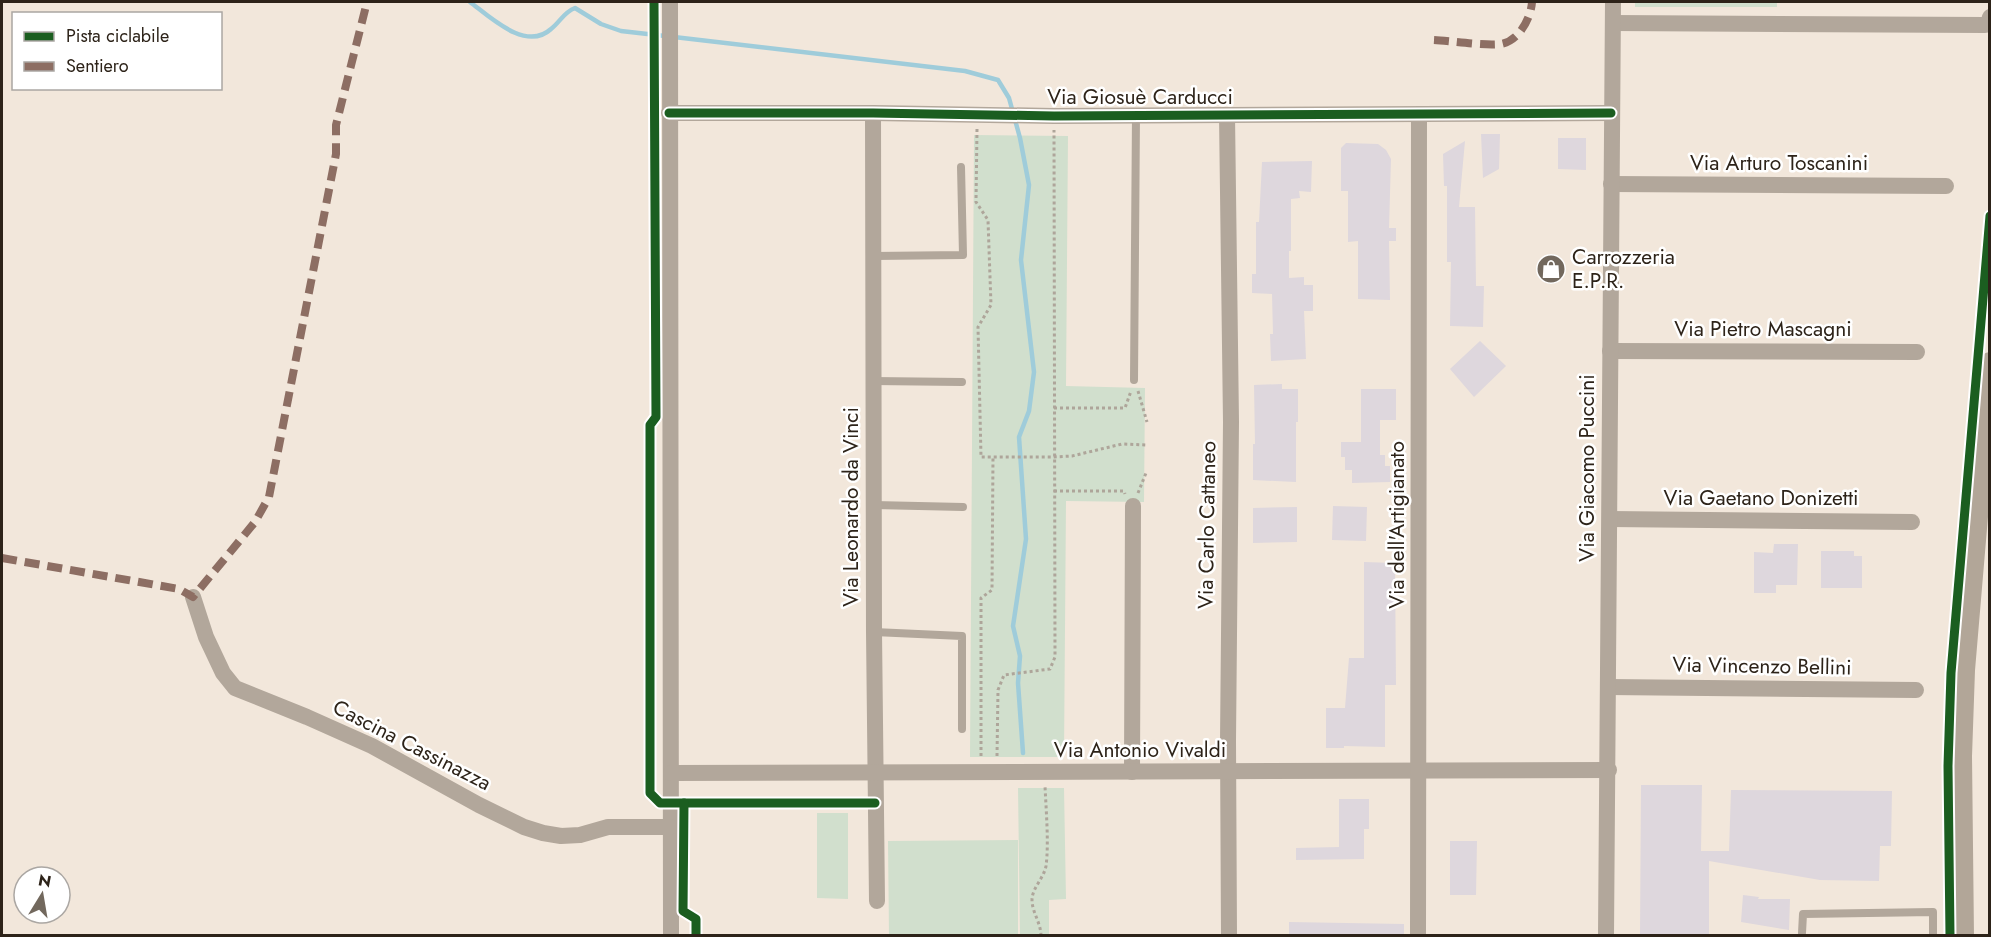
<svg xmlns="http://www.w3.org/2000/svg" width="1991" height="937" font-family="Jost,sans-serif">
<style>
.green{fill:#d1dfcd}
.lines{fill:none;stroke-linecap:round;stroke-linejoin:round}
.stream{stroke:#9fccda;stroke-width:4.5}
.building{fill:#ded7dd}
.path{stroke:#aea59a;stroke-width:3;stroke-dasharray:3 3;stroke-linecap:butt}
.lane{stroke:#b2a79b;stroke-width:8}
.street{stroke:#b2a79b;stroke-width:16}
.secondary{stroke:#b2a698;stroke-width:22}
.quiet{stroke:#8d6e63;stroke-width:8;stroke-dasharray:15 8;stroke-linecap:butt}
.cycleway-casing{stroke:#fff;stroke-width:13}
.cycleway{stroke:#1b5e20;stroke-width:9}
.labels{text-anchor:middle;stroke-width:5;stroke-linejoin:round;paint-order:stroke}
.street-label{font-size:21px;fill:#2d2319;stroke:#fff}
.poi-label{font-size:21px;fill:#2d2319;stroke:#fff;text-anchor:start}
</style>
<rect width="100%" height="100%" fill="#f2e7db"/>
<g class="green">
<rect x="1635" y="2" width="142" height="5"/>
<path d="M 974,135 L 1068,136 L 1066,386 L 1145,388 L 1144,502 L 1066,501 L 1064,757 L 970,757 Z"/>
<path d="M 1018,788 L 1064,788 L 1066,899 L 1049,900 L 1049,935 L 1020,935 Z"/>
<path d="M 817,813 L 848,813 L 848,899 L 817,898 Z"/>
<path d="M 1018,840 L 1018,935 L 889,935 L 888,841 Z"/>
</g>
<g class="lines">
<g class="stream">
<path d="M 470,2 C 490,17 526,52 551,29 C 560,22 564,12 575,8 L 601,24 L 621,31 L 665,36"/>
<path d="M 674,37 L 965,71 L 998,80 L 1009,98 L 1020,138 L 1029,185 L 1021,260 L 1034,372 L 1029,411 L 1019,437 L 1026,539 L 1013,626 L 1020,656 L 1018,683 L 1023,753"/>
</g>
</g>
<g class="building">
<path d="M 1481,134 L 1500,134 L 1499,169 L 1483,178 Z"/>
<path d="M 1558,138 L 1586,138 L 1586,170 L 1558,169 Z"/>
<path d="M 1465,141 L 1459,207 L 1475,207 L 1476,286 L 1484,286 L 1483,327 L 1450,326 L 1451,262 L 1447,262 L 1447,186 L 1444,186 L 1443,154 Z"/>
<path d="M 1346,143 L 1378,144 L 1386,150 L 1391,159 L 1389,228 L 1396,228 L 1396,241 L 1389,241 L 1390,300 L 1358,299 L 1358,241 L 1348,242 L 1348,191 L 1341,191 L 1341,148 Z"/>
<path d="M 1312,161 L 1311,192 L 1299,191 L 1300,198 L 1291,199 L 1291,251 L 1289,251 L 1289,278 L 1304,277 L 1304,285 L 1313,285 L 1313,311 L 1304,311 L 1306,359 L 1271,361 L 1270,334 L 1273,334 L 1272,294 L 1252,293 L 1252,274 L 1256,274 L 1256,222 L 1259,222 L 1262,162 Z"/>
<path d="M 1480,341 L 1506,366 L 1474,397 L 1450,369 Z"/>
<path d="M 1282,384 L 1282,389 L 1298,389 L 1298,422 L 1296,422 L 1296,482 L 1253,480 L 1253,444 L 1255,444 L 1254,385 Z"/>
<path d="M 1361,389 L 1396,389 L 1396,420 L 1380,420 L 1380,455 L 1385,455 L 1385,466 L 1390,466 L 1390,482 L 1352,483 L 1352,470 L 1345,470 L 1345,457 L 1341,457 L 1341,442 L 1361,442 Z"/>
<path d="M 1333,506 L 1367,507 L 1366,541 L 1332,540 Z"/>
<path d="M 1297,507 L 1297,542 L 1253,543 L 1253,508 Z"/>
<path d="M 1774,544 L 1798,544 L 1797,585 L 1776,585 L 1776,593 L 1754,593 L 1754,552 L 1773,553 Z"/>
<path d="M 1821,551 L 1854,551 L 1854,556 L 1862,556 L 1862,588 L 1821,588 Z"/>
<path d="M 1364,562 L 1395,563 L 1396,685 L 1385,685 L 1385,747 L 1344,746 L 1344,748 L 1326,748 L 1326,708 L 1345,708 L 1349,658 L 1364,658 Z"/>
<path d="M 1641,785 L 1702,785 L 1701,851 L 1729,851 L 1731,790 L 1892,791 L 1891,846 L 1880,846 L 1879,881 L 1820,880 L 1709,861 L 1709,936 L 1640,936 Z"/>
<path d="M 1339,799 L 1369,799 L 1369,829 L 1364,829 L 1364,859 L 1296,860 L 1296,848 L 1339,847 Z"/>
<path d="M 1450,841 L 1477,841 L 1476,895 L 1450,895 Z"/>
<path d="M 1743,895 L 1759,897 L 1758,899 L 1790,899 L 1789,930 L 1741,922 Z"/>
<path d="M 1289,922 L 1404,924 L 1404,936 L 1289,936 Z"/>
</g>
<g class="lines">
<g class="path">
<path d="M 977,129 L 976,202 L 988,220 L 991,305 L 978,327 L 981,457 L 1054,457 L 1072,456 L 1122,444 L 1146,445"/>
<path d="M 1138,391 L 1147,422"/>
<path d="M 1054,408 L 1125,408 L 1131,391"/>
<path d="M 1054,491 L 1124,491 L 1125,494"/>
<path d="M 1138,493 L 1146,473"/>
<path d="M 981,756 L 981,598 L 992,590 L 993,457"/>
<path d="M 997,756 L 998,690 L 1004,675 L 1050,669 L 1055,657 L 1054,130"/>
<path d="M 1041,936 C 1041,923 1032,912 1032,900 C 1032,888 1044,878 1046,866 C 1049,844 1046,809 1045,786"/>
</g>
<g class="lane">
<path d="M 874,256 L 963,255 L 961,167"/>
<path d="M 1134,380 L 1136,115"/>
<path d="M 873,381 L 962,382"/>
<path d="M 874,505 L 963,507"/>
<path d="M 874,632 L 962,636 L 962,729"/>
<path d="M 1802,933 L 1803,914 L 1933,912 L 1933,936"/>
</g>
<g class="street">
<path d="M 670,2 L 671,936"/>
<path d="M 1613,23 L 1985,25 L 1989,21 L 1990,17"/>
<path d="M 669,113 L 873,113 L 1054,116 L 1611,113"/>
<path d="M 873,113 L 874,632 L 877,901"/>
<path d="M 1227,115 L 1231,422 L 1228,741 L 1229,936"/>
<path d="M 1611,184 L 1946,186"/>
<path d="M 1610,351 L 1917,352"/>
<path d="M 1610,519 L 1912,522"/>
<path d="M 193,597 L 206,637 L 223,673 L 235,688 L 307,717 L 372,746 L 479,805 L 524,827 L 543,833 L 561,836 L 580,835 L 608,827 L 670,827"/>
<path d="M 1608,687 L 1916,690"/>
<path d="M 1132,772 L 1133,506"/>
<path d="M 671,773 L 1609,770"/>
<path d="M 1418,936 L 1419,115"/>
<path d="M 1606,936 L 1613,2"/>
</g>
<path class="secondary" d="M 1963,936 L 1961,756 L 1964,670 L 1990,363"/>
<g class="quiet">
<path d="M 1434,40 C 1452,41 1485,46 1501,44 C 1519,41 1531,18 1532,2"/>
<path d="M 2,558 L 179,589 L 193,597 L 255,522 L 269,497 L 336,154 L 336,125 L 367,2"/>
</g>
<g class="cycleway-casing">
<g id="cycleway">
<path d="M 654,2 L 656,417 L 650,425 L 650,793 L 660,803 L 875,803"/>
<path d="M 669,113 L 873,113 L 1054,116 L 1611,113"/>
<path d="M 684,803 L 683,911 L 696,919 L 696,936"/>
<path d="M 1950,936 L 1948,766 L 1951,673 L 1990,216"/>
</g>
</g>
<use href="#cycleway" class="cycleway"/>
</g>
<defs>
<g id="shop-disc" transform="scale(1.5)"><circle r="9.5" fill="#72685d" stroke="#fff"/><path d="M-5-2.5h2.3a2.7 3.5 0 0 1 5.4 0H5L5.5 6h-11ZM-1.5-2.5h3a1.5 2.3 0 0 0-3 0Z" fill="#fff"/></g>
</defs>
<g fill-rule="evenodd">
<use href="#shop-disc" x="1551" y="269"/>
</g>
<g class="labels">
<g class="street-label">
<text x="1140" y="104">Via Giosuè Carducci</text>
<text x="1779" y="170">Via Arturo Toscanini</text>
<text x="1763" y="336">Via Pietro Mascagni</text>
<text transform="translate(1587 468) rotate(-90)" y="7">Via Giacomo Puccini</text>
<text x="1761" y="505">Via Gaetano Donizetti</text>
<text transform="translate(851 507) rotate(-90)" y="7">Via Leonardo da Vinci</text>
<text transform="translate(1207 525) rotate(-89)" y="7">Via Carlo Cattaneo</text>
<text transform="translate(1397 525) rotate(-90)" y="7">Via dell'Artigianato</text>
<text transform="translate(1762 666) rotate(1)" y="7">Via Vincenzo Bellini</text>
<text transform="translate(412 745) rotate(27)" y="7">Cascina Cassinazza</text>
<text x="1140" y="757">Via Antonio Vivaldi</text>
</g>
<g class="poi-label">
<text x="1572" y="264">Carrozzeria<tspan x="1572" dy="24">E.P.R.</tspan></text>
</g>
</g>
<rect width="1991" height="937" fill="none" stroke="#2d2319" stroke-width="6"/>
<rect x="12" y="12" width="210" height="78" fill="#ffffff" stroke="#aba7a3" stroke-width="1.5"/>
<rect x="24" y="32" width="30" height="9" fill="#1b5e20" stroke="#aba7a3" stroke-width="1.5"/>
<text x="66" y="42" font-size="18" fill="#2d2319">Pista ciclabile</text>
<rect x="24" y="62" width="30" height="9" fill="#8d6e63" stroke="#aba7a3" stroke-width="1.5"/>
<text x="66" y="72" font-size="18" fill="#2d2319">Sentiero</text>
<g transform="translate(42 895) rotate(11)"><circle r="28" fill="#ffffff" stroke="#aba7a3" stroke-width="1.5"/>
<path d="M0-4.5L10 22L0 15L-10 22Z" fill="#72685d"/>
<text y="-9" font-size="16" font-weight="bold" text-anchor="middle" fill="#2d2319">N</text>
</g>
</svg>
